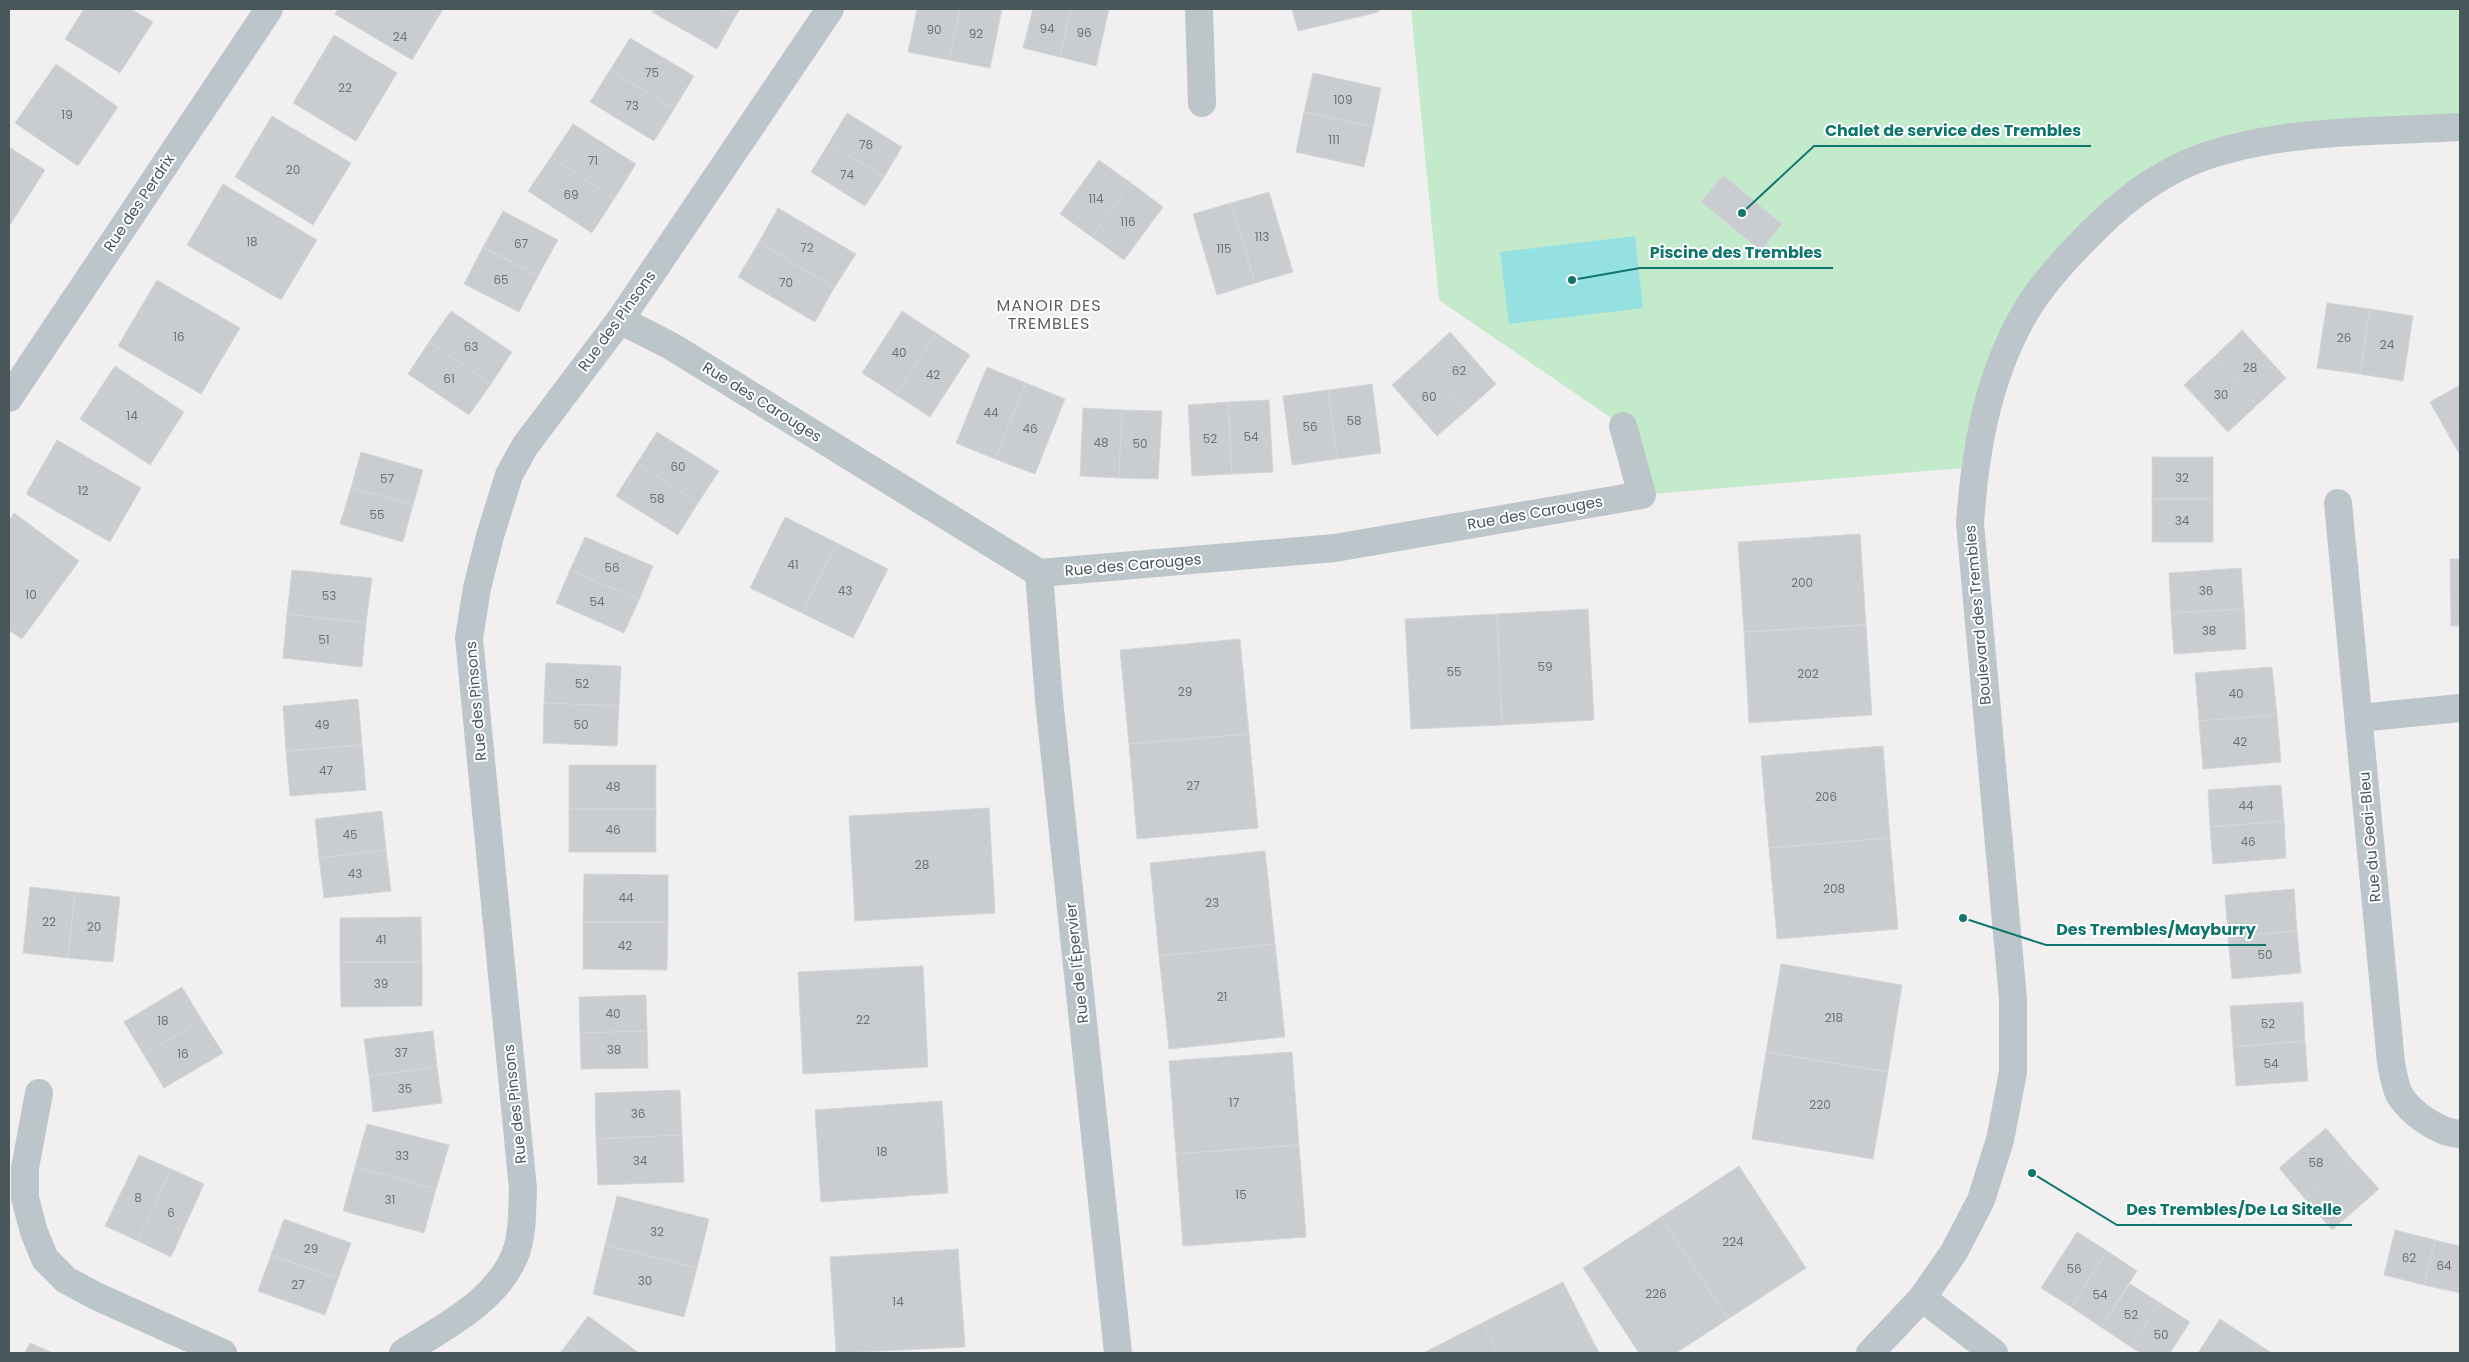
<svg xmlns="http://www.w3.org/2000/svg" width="2469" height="1362" font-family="Poppins,sans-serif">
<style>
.green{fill:#c3eaca}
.water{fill:#95e1e2}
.building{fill:#cacdd0;stroke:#d4d7da}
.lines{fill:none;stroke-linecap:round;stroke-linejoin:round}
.minor{stroke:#bcc6ca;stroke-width:28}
.labels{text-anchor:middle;stroke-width:4;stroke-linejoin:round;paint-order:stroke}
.number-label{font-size:12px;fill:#697478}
.street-label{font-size:15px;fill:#49565a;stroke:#fff}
.neighbourhood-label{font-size:16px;letter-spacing:1px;fill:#5c6163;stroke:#fff}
.leader{fill:none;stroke:#0f766e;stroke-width:2}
.callout-dot{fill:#0f766e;stroke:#fff;stroke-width:2}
.callout-label{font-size:16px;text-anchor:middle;font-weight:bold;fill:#0f766e;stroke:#fff;stroke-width:4;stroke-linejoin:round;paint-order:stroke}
</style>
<rect width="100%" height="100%" fill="#f1eff0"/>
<path class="green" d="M 1411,9 L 2460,9 L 2460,127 L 2314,135 L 2160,178 L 2047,281 L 1974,467 L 1642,495 L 1623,426 L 1439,300 Z"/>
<path class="water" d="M 1635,236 L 1643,308 L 1509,324 L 1500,252 Z"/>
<g class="building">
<path d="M 84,9 L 131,9 L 153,22 L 120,73 L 65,39 Z"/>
<path d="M 338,9 L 443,9 L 412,60 L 335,14 Z"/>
<path d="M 654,9 L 721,9 L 735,17 L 717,49 L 652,12 Z"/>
<path d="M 721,9 L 740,9 L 735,17 Z"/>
<path d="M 917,9 L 960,9 L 949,60 L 908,52 Z"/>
<path d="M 960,9 L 1002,9 L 990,68 L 949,60 Z"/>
<path d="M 1033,9 L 1071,9 L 1060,57 L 1023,48 Z"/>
<path d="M 1071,9 L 1109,9 L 1096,66 L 1060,57 Z"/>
<path d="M 1292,9 L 1378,9 L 1379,12 L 1298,31 Z"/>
<path d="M 334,35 L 397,73 L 356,141 L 293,103 Z"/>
<path d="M 630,38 L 694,76 L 674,109 L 610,70 Z"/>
<path d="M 56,64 L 118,107 L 78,166 L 15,123 Z"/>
<path d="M 610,70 L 674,109 L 654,141 L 590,102 Z"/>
<path d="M 1313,73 L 1381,88 L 1373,127 L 1304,112 Z"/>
<path d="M 1304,112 L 1373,127 L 1364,167 L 1296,152 Z"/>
<path d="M 847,113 L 902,147 L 884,177 L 829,143 Z"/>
<path d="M 272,116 L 351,163 L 313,225 L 235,177 Z"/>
<path d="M 573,124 L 636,164 L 614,199 L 551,157 Z"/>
<path d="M 829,143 L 884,177 L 865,206 L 811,172 Z"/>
<path d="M 9,147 L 45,170 L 10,225 L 9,224 Z"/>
<path d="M 551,157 L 614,199 L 592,233 L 528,191 Z"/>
<path d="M 1099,160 L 1131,183 L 1092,237 L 1060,214 Z"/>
<path d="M 1723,175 L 1782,224 L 1761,251 L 1701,202 Z"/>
<path d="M 1131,183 L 1163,207 L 1124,260 L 1092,237 Z"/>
<path d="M 223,184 L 317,240 L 281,300 L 187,245 Z"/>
<path d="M 1269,192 L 1293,272 L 1255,283 L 1231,203 Z"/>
<path d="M 1231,203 L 1255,283 L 1217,295 L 1193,214 Z"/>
<path d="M 778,208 L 856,254 L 834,288 L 759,242 Z"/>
<path d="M 503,211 L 558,240 L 538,276 L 483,247 Z"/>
<path d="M 759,242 L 834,288 L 815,322 L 738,277 Z"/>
<path d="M 483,247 L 538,276 L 519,312 L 464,284 Z"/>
<path d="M 157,280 L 240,328 L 201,394 L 118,346 Z"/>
<path d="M 2327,303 L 2370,309 L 2360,374 L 2317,368 Z"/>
<path d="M 2370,309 L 2413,316 L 2403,381 L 2360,374 Z"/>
<path d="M 451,311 L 512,352 L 491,384 L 429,342 Z"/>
<path d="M 902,311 L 936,333 L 896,395 L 862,373 Z"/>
<path d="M 2242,330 L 2286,378 L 2257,405 L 2213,358 Z"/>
<path d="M 1450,332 L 1496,384 L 1467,410 L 1421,359 Z"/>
<path d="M 936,333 L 970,355 L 930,417 L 896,395 Z"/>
<path d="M 429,342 L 491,384 L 469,415 L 408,374 Z"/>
<path d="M 2213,358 L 2257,405 L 2228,432 L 2184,385 Z"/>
<path d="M 1421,359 L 1467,410 L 1437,436 L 1392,385 Z"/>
<path d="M 115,366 L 184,412 L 150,465 L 80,419 Z"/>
<path d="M 987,367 L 1026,383 L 995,459 L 956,443 Z"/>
<path d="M 1026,383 L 1065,399 L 1035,474 L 995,459 Z"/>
<path d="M 1372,384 L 1381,453 L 1337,459 L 1328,390 Z"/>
<path d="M 2460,385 L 2460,427 L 2448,434 L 2430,402 Z"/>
<path d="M 1328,390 L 1337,459 L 1292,465 L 1283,396 Z"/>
<path d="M 1269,400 L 1273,472 L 1232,474 L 1228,402 Z"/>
<path d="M 1228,402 L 1232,474 L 1192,476 L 1188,405 Z"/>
<path d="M 1083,408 L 1122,410 L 1119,478 L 1080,476 Z"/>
<path d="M 1122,410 L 1162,411 L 1158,479 L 1119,478 Z"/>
<path d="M 2460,427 L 2460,455 L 2448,434 Z"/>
<path d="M 657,432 L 719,471 L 698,503 L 637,463 Z"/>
<path d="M 57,440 L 141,488 L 110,542 L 26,494 Z"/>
<path d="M 361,452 L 423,470 L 413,505 L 351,488 Z"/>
<rect x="2152" y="457" width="61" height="42"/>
<path d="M 637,463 L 698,503 L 678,535 L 616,496 Z"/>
<path d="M 351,488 L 413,505 L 403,542 L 340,524 Z"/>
<rect x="2152" y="499" width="61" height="43"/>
<path d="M 14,513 L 79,561 L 22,639 L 9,630 L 9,521 Z"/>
<path d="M 785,517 L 837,543 L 802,613 L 750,588 Z"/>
<path d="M 1860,534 L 1866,625 L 1744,632 L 1738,542 Z"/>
<path d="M 585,537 L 653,566 L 639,600 L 570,570 Z"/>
<path d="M 837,543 L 888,569 L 853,638 L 802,613 Z"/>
<path d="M 2450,559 L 2460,559 L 2460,626 L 2451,626 Z"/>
<path d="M 2241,568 L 2244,609 L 2171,613 L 2169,573 Z"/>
<path d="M 292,570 L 372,578 L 366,623 L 287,614 Z"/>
<path d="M 570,570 L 639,600 L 624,633 L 556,603 Z"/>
<path d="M 1588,609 L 1594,720 L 1502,725 L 1497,614 Z"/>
<path d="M 2244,609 L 2246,649 L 2174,654 L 2171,613 Z"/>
<path d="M 287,614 L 366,623 L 362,667 L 283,658 Z"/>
<path d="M 1497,614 L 1502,725 L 1411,729 L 1405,619 Z"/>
<path d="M 1866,625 L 1872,715 L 1749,723 L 1744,632 Z"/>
<path d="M 1240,639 L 1249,734 L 1129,744 L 1120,650 Z"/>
<path d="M 546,663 L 621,666 L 619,706 L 544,703 Z"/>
<path d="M 2272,667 L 2277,715 L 2199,721 L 2195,673 Z"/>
<path d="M 358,699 L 362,745 L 286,751 L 283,706 Z"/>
<path d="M 544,703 L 619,706 L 617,746 L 543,743 Z"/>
<path d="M 2277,715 L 2281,762 L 2203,769 L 2199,721 Z"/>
<path d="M 1249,734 L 1258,828 L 1137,839 L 1129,744 Z"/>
<path d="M 362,745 L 366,790 L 290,796 L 286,751 Z"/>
<path d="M 1883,746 L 1890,838 L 1769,848 L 1761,756 Z"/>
<rect x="569" y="765" width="87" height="44"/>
<path d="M 2281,785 L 2284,821 L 2210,827 L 2208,790 Z"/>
<path d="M 989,808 L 995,913 L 855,921 L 849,816 Z"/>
<rect x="569" y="809" width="87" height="43"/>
<path d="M 382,811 L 386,850 L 319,858 L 315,819 Z"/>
<path d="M 2284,821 L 2286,858 L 2213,864 L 2210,827 Z"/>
<path d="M 1890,838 L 1898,929 L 1777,939 L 1769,848 Z"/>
<path d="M 386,850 L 391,891 L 324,898 L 319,858 Z"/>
<path d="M 1265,851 L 1275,944 L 1159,956 L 1150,863 Z"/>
<path d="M 584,874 L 668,875 L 668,922 L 583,922 Z"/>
<path d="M 30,887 L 75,892 L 68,958 L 23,953 Z"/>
<path d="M 2294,889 L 2297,931 L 2228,937 L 2225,895 Z"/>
<path d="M 75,892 L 120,897 L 113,962 L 68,958 Z"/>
<path d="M 421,917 L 422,962 L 340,962 L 340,918 Z"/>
<path d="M 583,922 L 668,922 L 667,970 L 583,969 Z"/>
<path d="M 2297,931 L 2301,973 L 2232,979 L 2228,937 Z"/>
<path d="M 1275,944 L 1285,1037 L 1169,1049 L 1159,956 Z"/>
<path d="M 340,962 L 422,962 L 422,1006 L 341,1007 Z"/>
<path d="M 1781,964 L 1902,985 L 1888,1072 L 1766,1052 Z"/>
<path d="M 923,966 L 928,1067 L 803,1074 L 798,972 Z"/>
<path d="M 182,987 L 202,1020 L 144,1055 L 124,1022 Z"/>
<path d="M 646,995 L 647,1031 L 580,1033 L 579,997 Z"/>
<path d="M 2303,1002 L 2305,1041 L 2233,1047 L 2230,1006 Z"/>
<path d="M 202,1020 L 223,1053 L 164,1088 L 144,1055 Z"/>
<path d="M 433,1031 L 437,1067 L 369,1076 L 364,1039 Z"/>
<path d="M 647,1031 L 648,1068 L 581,1069 L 580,1033 Z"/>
<path d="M 2305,1041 L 2308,1081 L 2236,1086 L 2233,1047 Z"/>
<path d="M 1292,1052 L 1299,1145 L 1176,1154 L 1169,1061 Z"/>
<path d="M 1766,1052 L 1888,1072 L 1873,1159 L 1752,1139 Z"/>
<path d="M 437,1067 L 442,1103 L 373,1112 L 369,1076 Z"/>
<path d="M 680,1090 L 682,1135 L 596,1139 L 595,1093 Z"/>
<path d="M 942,1101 L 948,1193 L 821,1202 L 815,1110 Z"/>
<path d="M 367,1124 L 449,1145 L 436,1189 L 355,1167 Z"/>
<path d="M 2326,1128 L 2352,1159 L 2305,1199 L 2279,1168 Z"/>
<path d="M 682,1135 L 684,1182 L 598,1185 L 596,1139 Z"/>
<path d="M 1299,1145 L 1306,1237 L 1183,1246 L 1176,1154 Z"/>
<path d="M 139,1155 L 171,1169 L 138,1241 L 105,1226 Z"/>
<path d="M 2352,1159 L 2379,1189 L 2332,1230 L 2305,1199 Z"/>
<path d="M 1739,1166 L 1806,1268 L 1728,1319 L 1661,1217 Z"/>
<path d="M 355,1167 L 436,1189 L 424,1233 L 343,1211 Z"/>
<path d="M 171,1169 L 204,1184 L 171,1257 L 138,1241 Z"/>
<path d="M 617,1196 L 709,1219 L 697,1268 L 605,1245 Z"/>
<path d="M 1661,1217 L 1728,1319 L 1676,1353 L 1639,1353 L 1583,1268 Z"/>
<path d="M 284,1219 L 351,1243 L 338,1279 L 271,1255 Z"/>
<path d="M 2395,1230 L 2435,1240 L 2424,1285 L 2384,1275 Z"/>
<path d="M 2077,1232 L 2107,1251 L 2071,1307 L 2041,1288 Z"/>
<path d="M 2435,1240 L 2460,1246 L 2460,1293 L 2424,1285 Z"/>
<path d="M 605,1245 L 697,1268 L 684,1317 L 593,1294 Z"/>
<path d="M 958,1249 L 965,1347 L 836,1353 L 830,1257 Z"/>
<path d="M 2107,1251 L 2137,1271 L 2101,1327 L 2071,1307 Z"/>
<path d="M 271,1255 L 338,1279 L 325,1315 L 258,1291 Z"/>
<path d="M 1563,1282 L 1599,1353 L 1498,1353 L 1482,1323 Z"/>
<path d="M 2130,1284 L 2160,1303 L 2131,1347 L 2101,1327 Z"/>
<path d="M 2160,1303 L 2190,1322 L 2170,1353 L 2141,1353 L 2131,1347 Z"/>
<path d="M 588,1316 L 639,1353 L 581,1353 L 567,1344 Z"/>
<path d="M 2220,1319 L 2258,1344 L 2252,1353 L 2198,1353 Z"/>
<path d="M 1482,1323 L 1498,1353 L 1423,1353 Z"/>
<path d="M 30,1343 L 53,1353 L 25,1353 Z"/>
<path d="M 567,1344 L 581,1353 L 560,1353 Z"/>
<path d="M 2258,1344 L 2272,1353 L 2252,1353 Z"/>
</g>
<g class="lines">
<g class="minor">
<path d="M 1199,9 L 1202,103"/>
<path d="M 620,320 L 671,346 L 1039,573 L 1335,548 L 1642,495 L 1623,426"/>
<path d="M 9,398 L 269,9"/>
<path d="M 2338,503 L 2391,1063 C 2393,1073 2395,1085 2399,1094 C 2410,1113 2439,1133 2460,1134"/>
<path d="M 1039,573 L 1049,700 L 1118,1353"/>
<path d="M 2359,718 L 2460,708"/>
<path d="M 39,1093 L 25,1168 L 25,1198 L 34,1232 L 45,1259 L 66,1280 L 98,1297 L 223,1353"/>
<path d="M 1922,1298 L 1994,1353"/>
<path d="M 403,1353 C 443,1327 496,1302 515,1255 C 523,1235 522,1210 523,1189 L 469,638 L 477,588 L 490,536 L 509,475 L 525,446 L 620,320 L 830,9"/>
<path d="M 1870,1353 L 1922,1298 L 1954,1252 L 1981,1200 L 2000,1140 L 2013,1072 L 2013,999 L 1970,523 C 1975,451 1987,380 2023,316 C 2042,283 2069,255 2095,229 C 2127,197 2166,169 2209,155 C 2289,129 2377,132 2460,127"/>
</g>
</g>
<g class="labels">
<g class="number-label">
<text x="1047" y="33">94</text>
<text x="934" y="34">90</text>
<text x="1084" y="37">96</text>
<text x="976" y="38">92</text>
<text x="400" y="41">24</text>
<text x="652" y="77">75</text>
<text x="345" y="92">22</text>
<text x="1343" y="104">109</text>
<text x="632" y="110">73</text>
<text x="67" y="119">19</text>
<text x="1334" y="144">111</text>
<text x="866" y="149">76</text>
<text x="593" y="165">71</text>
<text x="293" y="174">20</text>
<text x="847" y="179">74</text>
<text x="571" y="199">69</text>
<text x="1096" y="203">114</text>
<text x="1128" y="226">116</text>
<text x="1262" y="241">113</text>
<text x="252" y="246">18</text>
<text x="521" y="248">67</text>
<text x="807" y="252">72</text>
<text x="1224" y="253">115</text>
<text x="501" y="284">65</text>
<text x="786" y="287">70</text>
<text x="179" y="341">16</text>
<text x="2344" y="342">26</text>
<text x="2387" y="349">24</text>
<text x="471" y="351">63</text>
<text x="899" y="357">40</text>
<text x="2250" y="372">28</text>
<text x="1459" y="375">62</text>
<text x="933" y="379">42</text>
<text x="449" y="383">61</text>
<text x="2221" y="399">30</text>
<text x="1429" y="401">60</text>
<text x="991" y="417">44</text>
<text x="132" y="420">14</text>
<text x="1354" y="425">58</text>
<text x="1310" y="431">56</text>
<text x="1030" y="433">46</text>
<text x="1251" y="441">54</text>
<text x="1210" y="443">52</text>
<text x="1101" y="447">48</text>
<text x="1140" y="448">50</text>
<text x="678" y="471">60</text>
<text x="2182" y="482">32</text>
<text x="387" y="483">57</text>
<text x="83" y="495">12</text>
<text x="657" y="503">58</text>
<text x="377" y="519">55</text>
<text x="2182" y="525">34</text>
<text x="793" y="569">41</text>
<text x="612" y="572">56</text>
<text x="1802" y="587">200</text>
<text x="845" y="595">43</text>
<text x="2206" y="595">36</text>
<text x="31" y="599">10</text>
<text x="329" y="600">53</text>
<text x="597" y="606">54</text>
<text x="2209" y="635">38</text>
<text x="324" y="644">51</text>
<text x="1545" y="671">59</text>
<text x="1454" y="676">55</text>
<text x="1808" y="678">202</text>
<text x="582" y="688">52</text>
<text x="1185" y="696">29</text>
<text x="2236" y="698">40</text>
<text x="322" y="729">49</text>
<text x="581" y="729">50</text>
<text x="2240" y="746">42</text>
<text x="326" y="775">47</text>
<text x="1193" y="790">27</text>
<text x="613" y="791">48</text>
<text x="1826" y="801">206</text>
<text x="2246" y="810">44</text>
<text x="613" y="834">46</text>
<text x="350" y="839">45</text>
<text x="2248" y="846">46</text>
<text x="922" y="869">28</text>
<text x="355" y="878">43</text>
<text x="1834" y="893">208</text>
<text x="626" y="902">44</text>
<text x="1212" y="907">23</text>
<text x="49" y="926">22</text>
<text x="94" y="931">20</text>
<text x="381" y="944">41</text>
<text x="625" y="950">42</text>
<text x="2265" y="959">50</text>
<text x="381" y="988">39</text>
<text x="1222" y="1001">21</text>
<text x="613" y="1018">40</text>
<text x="1834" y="1022">218</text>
<text x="863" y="1024">22</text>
<text x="163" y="1025">18</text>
<text x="2268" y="1028">52</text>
<text x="614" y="1054">38</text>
<text x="401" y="1057">37</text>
<text x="183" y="1058">16</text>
<text x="2271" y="1068">54</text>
<text x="405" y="1093">35</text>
<text x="1234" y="1107">17</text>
<text x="1820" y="1109">220</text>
<text x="638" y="1118">36</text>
<text x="882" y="1156">18</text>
<text x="402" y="1160">33</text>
<text x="640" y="1165">34</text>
<text x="2316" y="1167">58</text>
<text x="1241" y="1199">15</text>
<text x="138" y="1202">8</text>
<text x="390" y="1204">31</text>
<text x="171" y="1217">6</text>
<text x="657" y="1236">32</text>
<text x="1733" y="1246">224</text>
<text x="311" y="1253">29</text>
<text x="2409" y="1262">62</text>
<text x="2444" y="1270">64</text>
<text x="2074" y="1273">56</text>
<text x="645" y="1285">30</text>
<text x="298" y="1289">27</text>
<text x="1656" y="1298">226</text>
<text x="2100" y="1299">54</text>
<text x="898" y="1306">14</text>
<text x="2131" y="1319">52</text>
<text x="2161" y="1339">50</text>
</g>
<g class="street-label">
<text transform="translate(139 203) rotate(-56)" y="5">Rue des Perdrix</text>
<text transform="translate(617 321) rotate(-54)" y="5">Rue des Pinsons</text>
<text transform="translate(762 402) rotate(32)" y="5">Rue des Carouges</text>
<text transform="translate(1535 513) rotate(-10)" y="5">Rue des Carouges</text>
<text transform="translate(1133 565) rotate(-5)" y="5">Rue des Carouges</text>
<text transform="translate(1978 615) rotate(-95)" y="5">Boulevard des Trembles</text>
<text transform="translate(476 701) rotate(-95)" y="5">Rue des Pinsons</text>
<text transform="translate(2370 837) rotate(-95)" y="5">Rue du Geai-Bleu</text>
<text transform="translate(1077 963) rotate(-96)" y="5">Rue de l'Épervier</text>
<text transform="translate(515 1104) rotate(-96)" y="5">Rue des Pinsons</text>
</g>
<g class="neighbourhood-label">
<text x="1049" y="311">MANOIR DES<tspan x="1049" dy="18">TREMBLES</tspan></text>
</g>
</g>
<path class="leader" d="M1742 213L1814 146H2091M1572 280L1640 268H1833M1963 918L2046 945H2266M2032 1173L2117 1225H2352"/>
<g class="callout-dot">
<circle cx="1742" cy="213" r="5"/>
<circle cx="1572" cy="280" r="5"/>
<circle cx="1963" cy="918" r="5"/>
<circle cx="2032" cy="1173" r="5"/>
</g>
<g class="callout-label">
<text x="1953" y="136">Chalet de service des Trembles</text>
<text x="1736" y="258">Piscine des Trembles</text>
<text x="2156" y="935">Des Trembles/Mayburry</text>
<text x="2234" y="1215">Des Trembles/De La Sitelle</text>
</g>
<rect width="2469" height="1362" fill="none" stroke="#49565a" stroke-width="20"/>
</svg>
